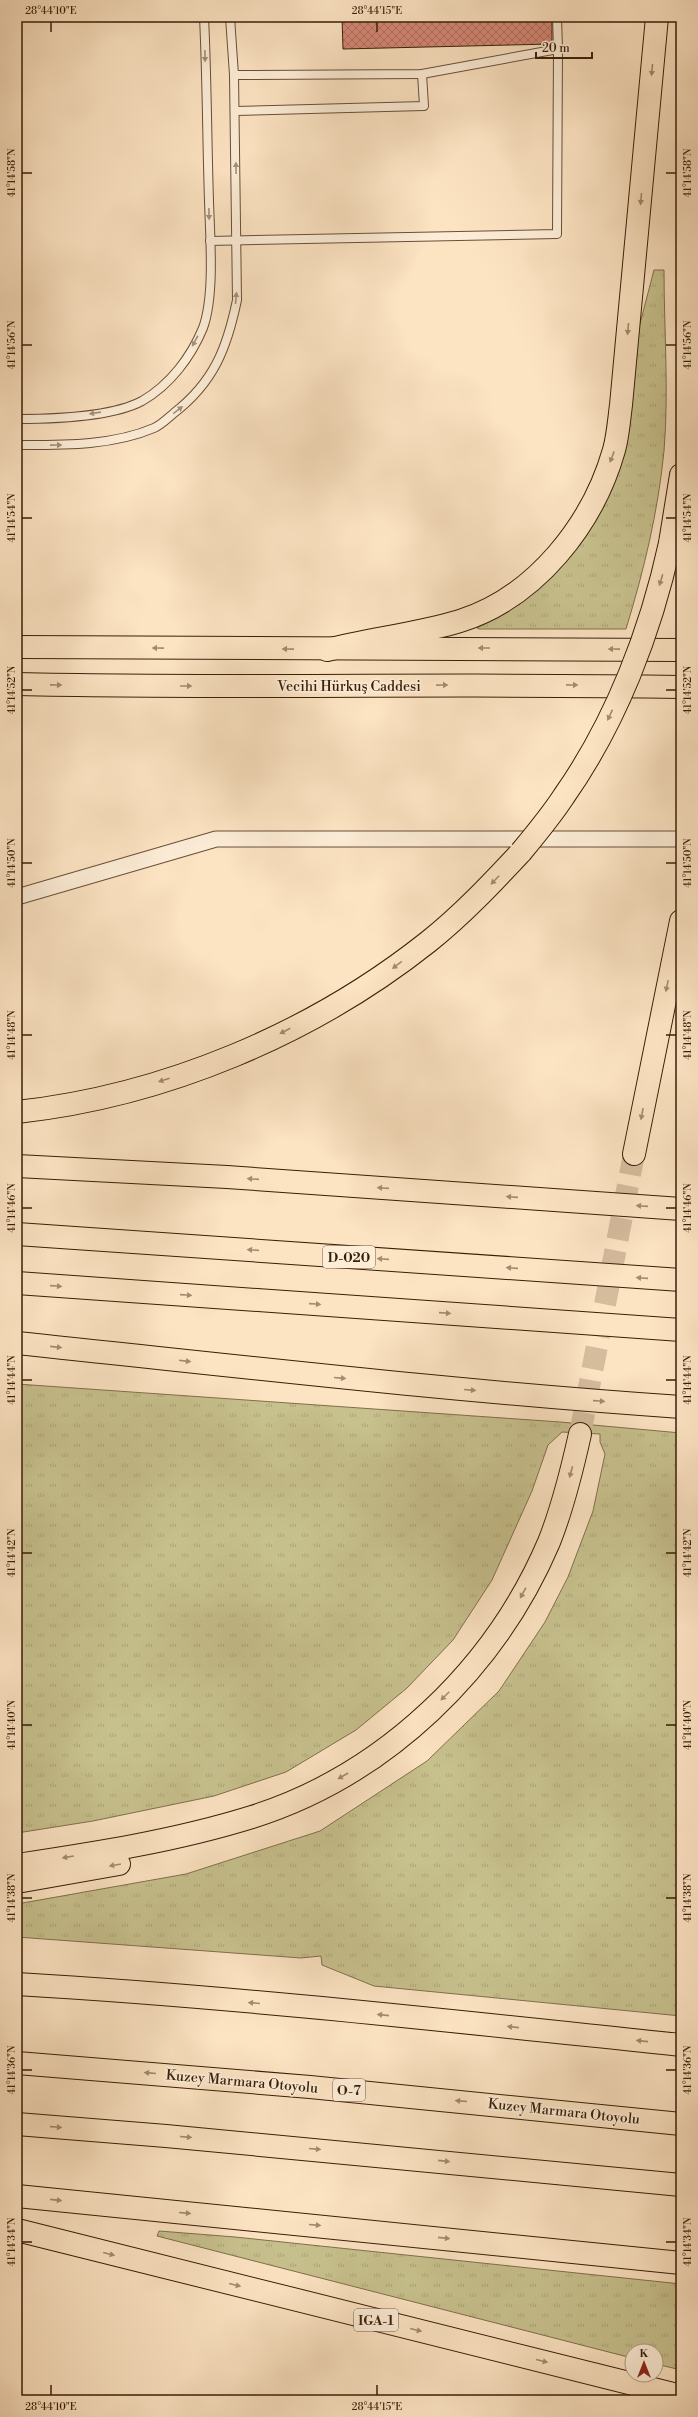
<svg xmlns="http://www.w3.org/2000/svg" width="698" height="2417" font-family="'Libre Bodoni',serif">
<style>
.grass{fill:url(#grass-tufts);stroke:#80704b}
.building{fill:url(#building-cross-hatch);stroke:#381e08}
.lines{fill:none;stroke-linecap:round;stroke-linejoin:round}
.highway-tunnel{stroke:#d5bc9d;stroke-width:22;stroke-dasharray:22 11;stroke-linecap:butt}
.lane-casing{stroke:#694f36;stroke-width:10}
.street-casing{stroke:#694f36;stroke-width:17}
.primary-casing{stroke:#381e08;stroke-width:24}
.highway-casing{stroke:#381e08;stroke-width:24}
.lane{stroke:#fdedd7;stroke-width:8}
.street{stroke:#fdedd7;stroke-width:15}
.primary{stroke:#fce3c2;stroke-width:22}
.highway{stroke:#fce3c2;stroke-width:22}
.highway-bridge-casing{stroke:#381e08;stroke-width:24;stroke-linecap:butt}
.highway-bridge{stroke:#fce3c2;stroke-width:22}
.oneway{fill:#a4907a}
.oneway2{fill:#a48a6e}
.ticks{fill:none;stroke:#381e08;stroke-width:1.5}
.labels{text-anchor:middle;stroke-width:3.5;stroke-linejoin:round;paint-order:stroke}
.shield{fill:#fdedd7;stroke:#735c46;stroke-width:1}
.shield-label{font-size:13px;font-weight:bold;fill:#381e08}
.street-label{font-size:14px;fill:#381e08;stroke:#fdedd7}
.neatline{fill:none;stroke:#381e08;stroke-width:1.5}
.ticks-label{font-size:10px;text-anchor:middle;fill:#381e08}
</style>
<defs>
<pattern id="grass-tufts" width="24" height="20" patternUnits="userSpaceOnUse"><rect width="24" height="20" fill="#c7c18e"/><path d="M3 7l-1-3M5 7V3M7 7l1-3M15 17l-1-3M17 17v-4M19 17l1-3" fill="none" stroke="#aca579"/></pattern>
<pattern id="building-cross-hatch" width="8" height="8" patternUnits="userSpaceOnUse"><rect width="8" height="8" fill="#d78878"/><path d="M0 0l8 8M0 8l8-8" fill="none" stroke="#af6f60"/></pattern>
</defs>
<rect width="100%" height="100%" fill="#fce3c2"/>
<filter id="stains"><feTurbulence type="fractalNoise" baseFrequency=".005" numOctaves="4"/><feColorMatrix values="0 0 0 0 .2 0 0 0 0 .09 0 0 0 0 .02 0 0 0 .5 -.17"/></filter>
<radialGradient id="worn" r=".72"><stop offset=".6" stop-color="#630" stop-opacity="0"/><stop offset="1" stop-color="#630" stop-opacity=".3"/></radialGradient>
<g class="grass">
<path d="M 654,270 L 664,270 C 664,330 669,391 664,451 C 658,512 644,570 626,629 L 479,629 L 477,628 L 520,604 L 519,601 L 595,519 L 612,489 L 624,453 L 636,339 Z"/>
<path d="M 17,1384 L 560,1422 L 681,1433 L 681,1453 L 677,1456 L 676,1617 L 681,1707 L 681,2016 L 374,1986 L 322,1965 L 321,1956 L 301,1958 L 17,1937 L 17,1904 L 186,1874 L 320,1831 L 427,1761 L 499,1691 L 545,1622 L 568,1577 L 593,1511 L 605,1454 L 600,1442 L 600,1434 L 562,1432 L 548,1445 L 532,1491 L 492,1580 L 453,1640 L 407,1688 L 356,1730 L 286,1772 L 214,1796 L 93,1821 L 17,1833 Z"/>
<path d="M 159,2231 L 235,2237 L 681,2284 L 681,2370 L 656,2364 L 656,2351 L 632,2351 L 632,2358 L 157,2236 Z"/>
</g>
<path class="building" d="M 342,17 L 552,17 L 552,44 L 343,49 Z"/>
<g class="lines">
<path class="highway-tunnel" d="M 580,1434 L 634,1154"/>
<g class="lane-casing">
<g id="lane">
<path d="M 557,17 L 558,49"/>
<path d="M 235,111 L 424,106 L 422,74"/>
<path d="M 210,241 L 557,234 L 558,49 L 422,74 L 234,75"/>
<path d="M 17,419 C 51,419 112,417 142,401 C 170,385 191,357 203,328 C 215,295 210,237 209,201 C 207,140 207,78 204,17"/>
<path d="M 17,445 C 62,445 112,446 154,428 C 161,425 168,418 174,413 C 214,382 227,348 237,300 L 234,75 L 230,17"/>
</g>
</g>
<g class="street-casing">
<path id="street" d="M 17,897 L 216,839 L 681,839"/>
</g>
<g class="primary-casing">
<g id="primary">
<path d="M 17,647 L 681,650"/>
<path d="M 327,650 C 370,639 417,634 460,621 C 536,597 593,524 614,450 C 618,436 619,420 621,405 L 657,17"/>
<path d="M 17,684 C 238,689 460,683 681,687"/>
</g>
</g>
<g class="highway-casing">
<g id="highway">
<path d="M 670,543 L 681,475"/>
<path d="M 17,1112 C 164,1096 312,1034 428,942 C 462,915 492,883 521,852"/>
<path d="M 634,1154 L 681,921"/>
<path d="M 17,1166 L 227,1177 L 681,1209"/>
<path d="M 17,1234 L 681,1280"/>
<path d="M 17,1283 L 681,1330"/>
<path d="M 17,1343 C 238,1366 459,1392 681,1407"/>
<path d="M 17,1865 C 96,1853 175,1841 252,1817 C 385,1775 495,1669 549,1542 C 563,1507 572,1470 580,1434"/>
<path d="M 17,1882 L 119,1864"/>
<path d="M 17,1984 C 239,1997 460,2022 681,2045"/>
<path d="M 17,2063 L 310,2087 L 681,2124"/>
<path d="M 17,2124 L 166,2136 L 681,2185"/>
<path d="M 17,2196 L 681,2263"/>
<path d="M 17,2230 L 681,2396"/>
</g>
</g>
<use href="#lane" class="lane"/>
<use href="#street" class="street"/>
<use href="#primary" class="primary"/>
<use href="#highway" class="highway"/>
<g class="highway-bridge-casing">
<path id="highway-bridge" d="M 521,852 C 536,834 551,816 564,796 C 616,722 651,631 670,543"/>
</g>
<use href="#highway-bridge" class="highway-bridge"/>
</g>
<defs><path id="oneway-solid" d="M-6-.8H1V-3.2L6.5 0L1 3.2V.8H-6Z"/></defs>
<g class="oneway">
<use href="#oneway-solid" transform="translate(205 56) rotate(89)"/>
<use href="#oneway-solid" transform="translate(236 168) rotate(-91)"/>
<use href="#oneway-solid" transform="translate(209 214) rotate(89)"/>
<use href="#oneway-solid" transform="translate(236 298) rotate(-85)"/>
<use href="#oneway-solid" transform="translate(195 341) rotate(119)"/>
<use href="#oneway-solid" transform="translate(178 410) rotate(-37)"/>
<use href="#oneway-solid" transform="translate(95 413) rotate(172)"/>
<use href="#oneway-solid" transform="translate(56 445) rotate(-1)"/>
</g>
<g class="oneway2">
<use href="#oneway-solid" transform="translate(652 70) rotate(95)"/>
<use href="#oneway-solid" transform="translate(641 199) rotate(95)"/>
<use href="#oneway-solid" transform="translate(628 329) rotate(95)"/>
<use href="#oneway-solid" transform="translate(612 457) rotate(111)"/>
<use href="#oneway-solid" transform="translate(661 580) rotate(107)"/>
<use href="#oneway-solid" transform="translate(158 648) rotate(-179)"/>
<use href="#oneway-solid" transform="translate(484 648) rotate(180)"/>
<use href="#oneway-solid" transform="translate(288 649) rotate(-179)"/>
<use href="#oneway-solid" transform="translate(614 649) rotate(-179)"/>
<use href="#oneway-solid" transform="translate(56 685) rotate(1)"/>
<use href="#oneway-solid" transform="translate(442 685) rotate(-1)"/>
<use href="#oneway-solid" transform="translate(572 685) rotate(1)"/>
<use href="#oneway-solid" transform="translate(186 686)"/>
<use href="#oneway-solid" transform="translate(610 715) rotate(115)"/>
<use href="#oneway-solid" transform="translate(495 880) rotate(134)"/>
<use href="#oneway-solid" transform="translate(397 965) rotate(143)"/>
<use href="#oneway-solid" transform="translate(667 986) rotate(102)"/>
<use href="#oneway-solid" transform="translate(285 1031) rotate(152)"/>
<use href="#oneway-solid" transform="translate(164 1080) rotate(162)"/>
<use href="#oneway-solid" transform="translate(642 1114) rotate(101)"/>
<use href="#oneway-solid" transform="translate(253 1179) rotate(-176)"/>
<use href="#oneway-solid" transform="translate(383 1188) rotate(-176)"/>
<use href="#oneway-solid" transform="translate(512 1197) rotate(-176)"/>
<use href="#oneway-solid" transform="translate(642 1206) rotate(-176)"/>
<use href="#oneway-solid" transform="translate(253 1250) rotate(-176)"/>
<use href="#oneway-solid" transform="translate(383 1259) rotate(-176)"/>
<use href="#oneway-solid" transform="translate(512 1268) rotate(-176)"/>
<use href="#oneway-solid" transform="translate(642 1278) rotate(-176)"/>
<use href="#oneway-solid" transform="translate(56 1286) rotate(4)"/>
<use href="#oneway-solid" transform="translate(186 1295) rotate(4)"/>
<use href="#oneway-solid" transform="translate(315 1304) rotate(4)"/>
<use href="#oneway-solid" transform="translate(445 1313) rotate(4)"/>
<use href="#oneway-solid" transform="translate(56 1347) rotate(6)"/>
<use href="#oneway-solid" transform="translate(185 1361) rotate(7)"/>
<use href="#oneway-solid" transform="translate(340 1378) rotate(5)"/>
<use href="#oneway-solid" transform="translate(470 1390) rotate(5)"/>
<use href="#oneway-solid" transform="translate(599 1401) rotate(4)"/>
<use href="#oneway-solid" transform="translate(571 1472) rotate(105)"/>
<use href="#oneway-solid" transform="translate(523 1593) rotate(119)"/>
<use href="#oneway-solid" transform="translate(445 1696) rotate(135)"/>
<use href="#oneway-solid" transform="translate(343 1776) rotate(150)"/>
<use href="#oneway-solid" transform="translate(68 1857) rotate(171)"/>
<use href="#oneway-solid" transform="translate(115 1865) rotate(170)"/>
<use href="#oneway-solid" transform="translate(254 2003) rotate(-175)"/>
<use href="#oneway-solid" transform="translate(383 2015) rotate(-174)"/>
<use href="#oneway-solid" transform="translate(513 2027) rotate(-174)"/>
<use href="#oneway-solid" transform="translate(642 2041) rotate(-174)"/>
<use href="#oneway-solid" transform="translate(150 2073) rotate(-175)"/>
<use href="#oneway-solid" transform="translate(461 2101) rotate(-175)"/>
<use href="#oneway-solid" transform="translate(56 2127) rotate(4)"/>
<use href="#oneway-solid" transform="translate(186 2137) rotate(5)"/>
<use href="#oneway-solid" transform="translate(315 2149) rotate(5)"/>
<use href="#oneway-solid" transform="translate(444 2161) rotate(6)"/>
<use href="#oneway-solid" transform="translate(56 2200) rotate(6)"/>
<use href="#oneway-solid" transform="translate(185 2213) rotate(5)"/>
<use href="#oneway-solid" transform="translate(315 2225) rotate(5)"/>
<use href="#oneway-solid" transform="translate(444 2238) rotate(6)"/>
<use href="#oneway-solid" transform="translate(109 2254) rotate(14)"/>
<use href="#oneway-solid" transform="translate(235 2285) rotate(14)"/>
<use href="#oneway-solid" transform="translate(416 2330) rotate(14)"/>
<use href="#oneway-solid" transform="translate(542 2361) rotate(14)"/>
</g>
<path class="ticks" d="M 51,22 L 51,32M 377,22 L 377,32M 22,173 L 32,173M 666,173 L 676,173M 22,345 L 32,345M 666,345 L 676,345M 22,518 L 32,518M 666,518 L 676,518M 22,690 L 32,690M 666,690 L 676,690M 22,863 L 32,863M 666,863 L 676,863M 22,1035 L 32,1035M 666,1035 L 676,1035M 22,1208 L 32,1208M 666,1208 L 676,1208M 22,1380 L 32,1380M 666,1380 L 676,1380M 22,1553 L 32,1553M 666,1553 L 676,1553M 22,1725 L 32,1725M 666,1725 L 676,1725M 22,1898 L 32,1898M 666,1898 L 676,1898M 22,2070 L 32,2070M 666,2070 L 676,2070M 22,2242 L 32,2242M 666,2242 L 676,2242M 51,2385 L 51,2395M 377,2385 L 377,2395"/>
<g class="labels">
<g class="shield">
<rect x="323" y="1246" width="52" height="22" rx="3"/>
<rect x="333" y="2079" width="32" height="22" rx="3"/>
<rect x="354" y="2309" width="44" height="22" rx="3"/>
</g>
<g class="shield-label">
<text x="349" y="1262">D-020</text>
<text x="349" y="2095">O-7</text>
<text x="376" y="2325">IGA-1</text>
</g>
<g class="street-label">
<text x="349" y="691">Vecihi Hürkuş Caddesi</text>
<text transform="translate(242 2081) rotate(5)" y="5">Kuzey Marmara Otoyolu</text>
<text transform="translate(564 2111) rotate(6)" y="5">Kuzey Marmara Otoyolu</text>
</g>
</g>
<rect width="698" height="2417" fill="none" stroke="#fce3c2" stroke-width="44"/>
<g transform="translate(644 2363)"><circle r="19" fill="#fdedd7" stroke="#ae9a84"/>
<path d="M0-3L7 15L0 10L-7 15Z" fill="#8f2418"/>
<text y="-6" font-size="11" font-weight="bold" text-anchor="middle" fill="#381e08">K</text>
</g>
<path d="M536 52v6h56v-6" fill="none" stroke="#381e08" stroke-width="2"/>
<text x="542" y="52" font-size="12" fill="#381e08" stroke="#fdedd7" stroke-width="3" paint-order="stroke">20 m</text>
<rect x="22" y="22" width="654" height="2373" class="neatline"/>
<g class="ticks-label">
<text x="51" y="14">28°44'10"E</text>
<text x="377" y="14">28°44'15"E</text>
<text transform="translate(11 173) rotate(-90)" y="4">41°14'58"N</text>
<text transform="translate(687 173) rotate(-90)" y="4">41°14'58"N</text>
<text transform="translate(11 345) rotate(-90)" y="4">41°14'56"N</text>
<text transform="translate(687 345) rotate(-90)" y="4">41°14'56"N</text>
<text transform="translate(11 518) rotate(-90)" y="4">41°14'54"N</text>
<text transform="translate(687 518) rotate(-90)" y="4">41°14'54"N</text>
<text transform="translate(11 690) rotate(-90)" y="4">41°14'52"N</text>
<text transform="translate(687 690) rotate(-90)" y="4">41°14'52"N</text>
<text transform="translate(11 863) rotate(-90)" y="4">41°14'50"N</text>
<text transform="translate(687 863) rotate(-90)" y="4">41°14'50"N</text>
<text transform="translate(11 1035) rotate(-90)" y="4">41°14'48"N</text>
<text transform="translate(687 1035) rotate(-90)" y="4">41°14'48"N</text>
<text transform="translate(11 1208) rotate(-90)" y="4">41°14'46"N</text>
<text transform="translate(687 1208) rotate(-90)" y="4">41°14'46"N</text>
<text transform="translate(11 1380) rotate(-90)" y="4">41°14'44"N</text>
<text transform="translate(687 1380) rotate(-90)" y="4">41°14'44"N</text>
<text transform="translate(11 1553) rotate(-90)" y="4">41°14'42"N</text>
<text transform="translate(687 1553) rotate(-90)" y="4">41°14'42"N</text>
<text transform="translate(11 1725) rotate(-90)" y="4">41°14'40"N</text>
<text transform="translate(687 1725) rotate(-90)" y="4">41°14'40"N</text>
<text transform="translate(11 1898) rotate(-90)" y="4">41°14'38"N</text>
<text transform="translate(687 1898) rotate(-90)" y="4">41°14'38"N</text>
<text transform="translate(11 2070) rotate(-90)" y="4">41°14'36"N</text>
<text transform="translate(687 2070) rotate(-90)" y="4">41°14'36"N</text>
<text transform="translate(11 2242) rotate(-90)" y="4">41°14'34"N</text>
<text transform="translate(687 2242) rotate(-90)" y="4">41°14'34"N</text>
<text x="51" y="2410">28°44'10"E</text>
<text x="377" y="2410">28°44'15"E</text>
</g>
<rect width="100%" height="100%" filter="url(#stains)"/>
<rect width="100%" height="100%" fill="url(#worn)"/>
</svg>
